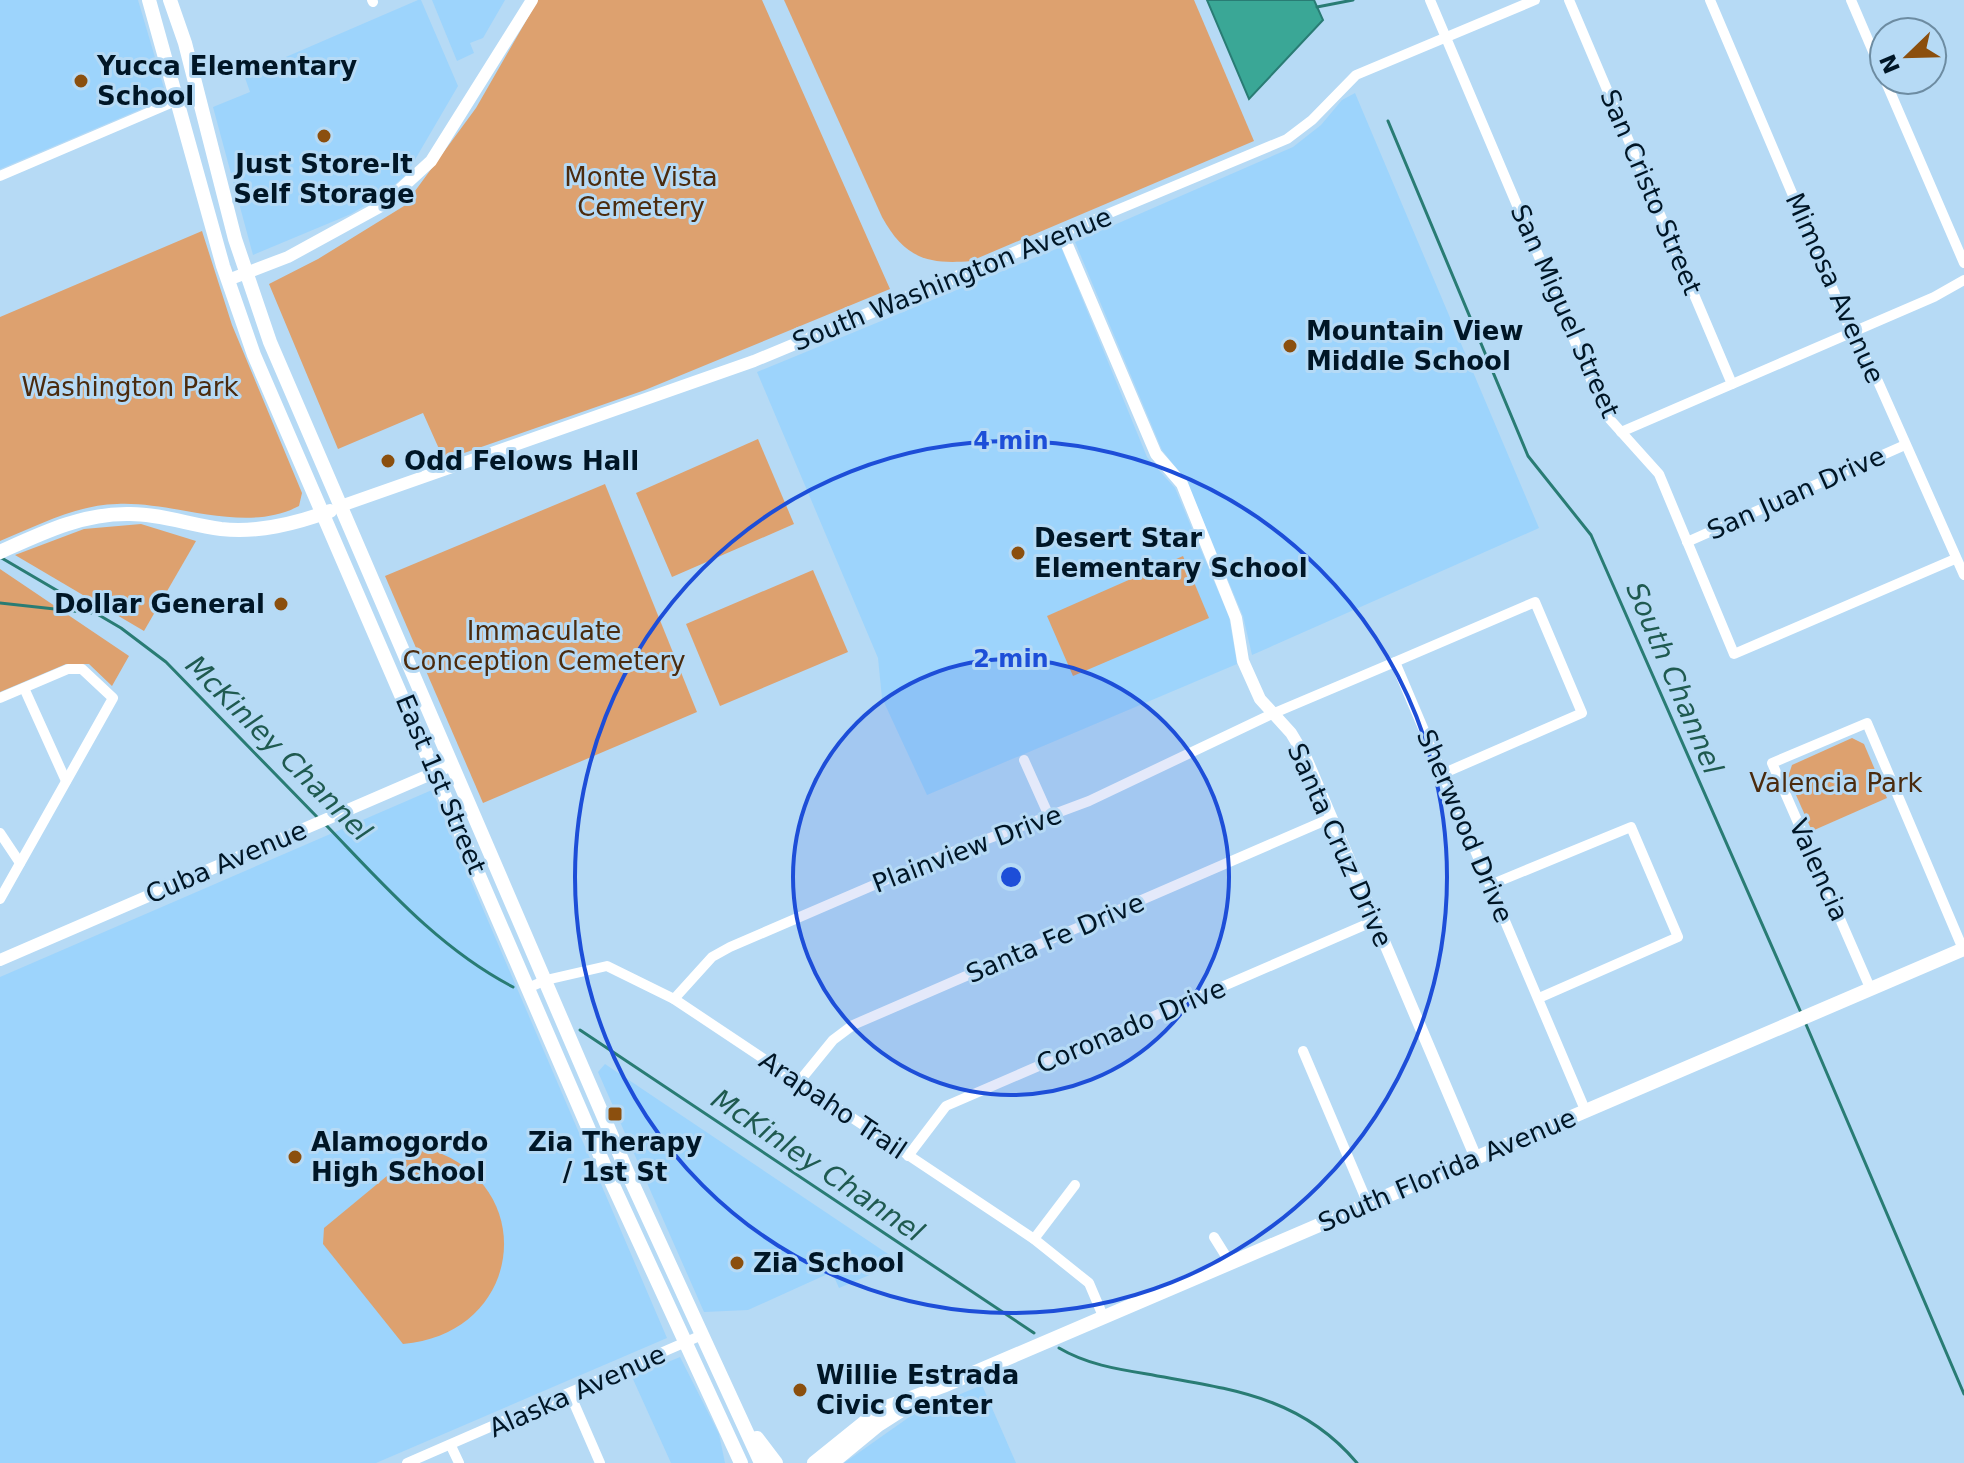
<svg xmlns="http://www.w3.org/2000/svg" width="1964" height="1463" font-family="'DejaVu Sans',sans-serif">
<style>
.built{fill:#9dd4fc}
.green{fill:#dda16f}
.water{fill:#3aa796;stroke:#297c74;stroke-width:2}
.lines{fill:none;stroke-linecap:round;stroke-linejoin:round}
.stream{stroke:#297c74;stroke-width:3}
.minor{stroke:#fff;stroke-width:10}
.tertiary{stroke:#fff;stroke-width:12}
.secondary{stroke:#fff;stroke-width:14}
.ring{fill:none;stroke:#1d4ed8;stroke-width:4}
.poi-dot{fill:#8b4f0e;stroke:#b6daf5;stroke-width:3}
.labels{text-anchor:middle;stroke-width:6;stroke-linejoin:round;paint-order:stroke}
.poi-label{font-size:26px;font-weight:bold;fill:#001626;stroke:#b6daf5;text-anchor:start}
.park-label{font-size:26px;fill:#4b2b0e;stroke:#b6daf5}
.street-label{font-size:26px;fill:#001626;stroke:#b6daf5}
.water-label{font-size:28px;font-style:italic;fill:#1f5a50;stroke:#b6daf5}
.centre{fill:#1d4ed8;stroke:#b6daf5;stroke-width:4}
.ring-label{font-size:24px;text-anchor:middle;font-weight:bold;fill:#1d4ed8;stroke:#b6daf5;stroke-width:6;stroke-linejoin:round;paint-order:stroke}
</style>
<rect width="100%" height="100%" fill="#b6daf5"/>
<g class="built">
<path d="M 0,0 L 138,0 L 167,98 L 0,169 Z"/>
<path d="M 418,0 L 421,0 L 458,86 L 406,175 L 381,196 L 351,214 L 253,255 L 213,107 L 250,92 L 244,75 Z"/>
<path d="M 432,0 L 505,0 L 483,38 L 470,43 L 474,53 L 457,61 Z"/>
<path d="M 1355,93 L 1539,528 L 1252,655 L 1243,616 L 1187,482 L 1162,450 L 1075,242 L 1293,147 L 1321,125 L 1342,100 Z"/>
<path d="M 1061,247 L 1147,457 L 1175,488 L 1229,617 L 1237,664 L 927,795 L 882,698 L 878,658 L 757,372 Z"/>
<path d="M 432,790 L 667,1338 L 376,1463 L 0,1463 L 0,977 Z"/>
<path d="M 605,1064 L 900,1262 L 839,1288 L 832,1272 L 748,1310 L 704,1312 L 598,1072 Z"/>
<path d="M 680,1357 L 719,1434 L 725,1463 L 671,1463 L 632,1377 Z"/>
<path d="M 982,1385 L 1016,1463 L 844,1463 L 915,1413 Z"/>
</g>
<g class="green">
<path d="M 538,0 L 762,0 L 890,289 L 645,390 L 444,460 L 423,413 L 338,449 L 269,284 L 318,259 L 404,206 L 476,108 Z"/>
<path d="M 784,0 L 1194,0 L 1254,141 L 971,261 C 926,265 904,257 882,217 Z"/>
<path d="M 202,231 L 232,325 L 302,493 L 299,506 C 244,535 175,501 117,504 C 75,505 37,526 0,541 L 0,317 Z"/>
<path d="M 758,439 L 794,524 L 672,577 L 636,493 Z"/>
<path d="M 605,484 L 697,712 L 483,803 L 385,576 Z"/>
<path d="M 141,524 L 196,541 L 144,631 L 15,555 L 84,529 Z"/>
<path d="M 1183,556 L 1209,618 L 1073,676 L 1047,616 Z"/>
<path d="M 0,569 L 129,656 L 112,686 L 89,664 L 66,664 L 0,692 Z"/>
<path d="M 813,570 L 848,652 L 720,706 L 686,624 Z"/>
<path d="M 1852,738 L 1864,744 L 1887,798 L 1812,831 L 1788,777 L 1792,765 Z"/>
<path d="M 422,1147 C 541,1178 527,1333 403,1344 L 323,1244 L 324,1228 Z"/>
</g>
<path class="water" d="M 1207,0 L 1314,0 L 1323,20 L 1249,99 Z"/>
<g class="lines">
<g class="stream">
<path d="M 1317,7 L 1353,0"/>
<path d="M 1388,121 L 1528,456 L 1591,535 L 1802,1015"/>
<path d="M 0,557 L 121,628 L 166,662 L 319,819"/>
<path d="M 0,603 L 91,613"/>
<path d="M 325,824 C 383,884 438,948 513,987"/>
<path d="M 1805,1022 L 1964,1394"/>
<path d="M 580,1030 L 1034,1333"/>
<path d="M 1059,1348 C 1086,1364 1116,1369 1147,1374 C 1228,1389 1300,1395 1357,1463"/>
</g>
<g class="minor">
<path d="M 372,0 L 373,2"/>
<path d="M 1430,0 L 1606,415 L 1659,474 L 1734,654 L 1955,559"/>
<path d="M 1569,0 L 1732,384"/>
<path d="M 1710,0 L 1851,332 L 1876,377 L 1964,575"/>
<path d="M 1851,0 L 1884,77"/>
<path d="M 1885,80 L 1964,263"/>
<path d="M 0,176 L 178,100 L 197,96"/>
<path d="M 1062,233 L 1287,139 L 1312,120 L 1356,75 L 1535,0"/>
<path d="M 1621,432 L 1934,297 L 1964,280"/>
<path d="M 1687,542 L 1905,445"/>
<path d="M 1395,662 L 1535,602 L 1582,713 L 1442,774"/>
<path d="M 24,688 L 66,781"/>
<path d="M 0,698 L 68,669 L 82,669 L 113,698 L 0,899"/>
<path d="M 1024,760 L 1049,816"/>
<path d="M 0,833 L 20,863"/>
<path d="M 1490,885 L 1631,827 L 1678,937 L 1539,998"/>
<path d="M 528,988 L 546,980 L 607,966 L 674,999 L 1034,1239 L 1089,1283 L 1103,1316"/>
<path d="M 1871,990 L 1772,763 L 1867,723 L 1963,949"/>
<path d="M 674,999 L 712,957 L 730,947 L 939,857 L 1089,801 L 1272,714 L 1395,662 L 1586,1112"/>
<path d="M 1303,1051 L 1368,1204"/>
<path d="M 798,1083 L 833,1040 L 853,1025 L 1331,818"/>
<path d="M 908,1156 L 946,1106 L 1374,921"/>
<path d="M 1214,1237 L 1229,1261"/>
<path d="M 1034,1239 L 1075,1185"/>
<path d="M 570,1394 L 600,1463"/>
<path d="M 451,1446 L 459,1463"/>
<path d="M 407,1463 L 702,1335"/>
</g>
<g class="tertiary">
<path d="M 228,280 L 288,257 L 383,205 L 431,161 L 532,0"/>
<path d="M 341,506 L 754,361 L 1062,233 L 1156,454 L 1182,484 L 1236,618 L 1243,661 L 1260,699 L 1291,733 L 1306,758 L 1476,1158"/>
<path d="M 0,960 L 452,765"/>
</g>
<g class="secondary">
<path d="M 149,0 L 223,266 L 254,355 L 612,1183 L 741,1463"/>
<path d="M 170,0 L 185,43 L 235,239 L 270,342 L 629,1176 L 761,1463"/>
<path d="M 0,552 C 42,533 83,513 130,514 C 161,514 190,525 221,529 C 259,533 295,524 330,511"/>
<path d="M 757,1438 L 776,1463"/>
<path d="M 814,1463 L 881,1409 L 943,1386 L 1964,949"/>
<path d="M 832,1463 L 878,1425 L 925,1395"/>
</g>
</g>
<circle cx="1011" cy="877" r="218" fill="#1d4ed8" fill-opacity=".12"/>
<g class="ring">
<circle cx="1011" cy="877" r="218"/>
<circle cx="1011" cy="877" r="436"/>
</g>
<g class="poi-dot">
<circle cx="81" cy="81" r="8"/>
<circle cx="324" cy="136" r="8"/>
<circle cx="1290" cy="346" r="8"/>
<circle cx="388" cy="461" r="8"/>
<circle cx="1018" cy="553" r="8"/>
<circle cx="281" cy="604" r="8"/>
<rect x="607" y="1106" width="16" height="16" rx="4"/>
<circle cx="295" cy="1157" r="8"/>
<circle cx="737" cy="1263" r="8"/>
<circle cx="800" cy="1390" r="8"/>
</g>
<g class="labels">
<g class="poi-label">
<text x="97" y="75">Yucca Elementary<tspan x="97" dy="30">School</tspan></text>
<text x="324" y="173" text-anchor="middle">Just Store-It<tspan x="324" dy="30">Self Storage</tspan></text>
<text x="1306" y="340">Mountain View<tspan x="1306" dy="30">Middle School</tspan></text>
<text x="404" y="470">Odd Felows Hall</text>
<text x="1034" y="547">Desert Star<tspan x="1034" dy="30">Elementary School</tspan></text>
<text x="265" y="613" text-anchor="end">Dollar General</text>
<text x="311" y="1151">Alamogordo<tspan x="311" dy="30">High School</tspan></text>
<text x="615" y="1151" text-anchor="middle">Zia Therapy<tspan x="615" dy="30">/ 1st St</tspan></text>
<text x="753" y="1272">Zia School</text>
<text x="816" y="1384">Willie Estrada<tspan x="816" dy="30">Civic Center</tspan></text>
</g>
<g class="park-label">
<text x="641" y="186">Monte Vista<tspan x="641" dy="30">Cemetery</tspan></text>
<text x="130" y="396">Washington Park</text>
<text x="544" y="640">Immaculate<tspan x="544" dy="30">Conception Cemetery</tspan></text>
<text x="1836" y="792">Valencia Park</text>
</g>
<g class="street-label">
<text transform="translate(1651 192) rotate(67)" y="9">San Cristo Street</text>
<text transform="translate(952 279) rotate(-22)" y="9">South Washington Avenue</text>
<text transform="translate(1835 288) rotate(66)" y="9">Mimosa Avenue</text>
<text transform="translate(1565 311) rotate(66)" y="9">San Miguel Street</text>
<text transform="translate(1796 493) rotate(-24)" y="9">San Juan Drive</text>
<text transform="translate(441 784) rotate(67)" y="9">East 1st Street</text>
<text transform="translate(1465 826) rotate(67)" y="9">Sherwood Drive</text>
<text transform="translate(1340 845) rotate(66)" y="9">Santa Cruz Drive</text>
<text transform="translate(967 849) rotate(-21)" y="9">Plainview Drive</text>
<text transform="translate(226 862) rotate(-23)" y="9">Cuba Avenue</text>
<text transform="translate(1819 870) rotate(66)" y="9">Valencia</text>
<text transform="translate(1055 938) rotate(-23)" y="9">Santa Fe Drive</text>
<text transform="translate(1131 1026) rotate(-23)" y="9">Coronado Drive</text>
<text transform="translate(833 1105) rotate(34)" y="9">Arapaho Trail</text>
<text transform="translate(1447 1170) rotate(-23)" y="9">South Florida Avenue</text>
<text transform="translate(577 1391) rotate(-24)" y="9">Alaska Avenue</text>
</g>
<g class="water-label">
<text transform="translate(1675 678) rotate(67)" y="10">South Channel</text>
<text transform="translate(279 748) rotate(45)" y="10">McKinley Channel</text>
<text transform="translate(818 1165) rotate(34)" y="10">McKinley Channel</text>
</g>
</g>
<circle cx="1011" cy="877" r="12" class="centre"/>
<g class="ring-label">
<text x="1011" y="449">4 min</text>
<text x="1011" y="667">2 min</text>
</g>
<g transform="translate(1908 56) rotate(247)"><circle r="38" fill="#b6daf5" stroke="#6d8ca2" stroke-width="2"/>
<path d="M0-6L14 30L0 20L-14 30Z" fill="#8b4f0e"/>
<text y="-12" font-size="22" font-weight="bold" text-anchor="middle" fill="#001626">N</text>
</g>
</svg>
